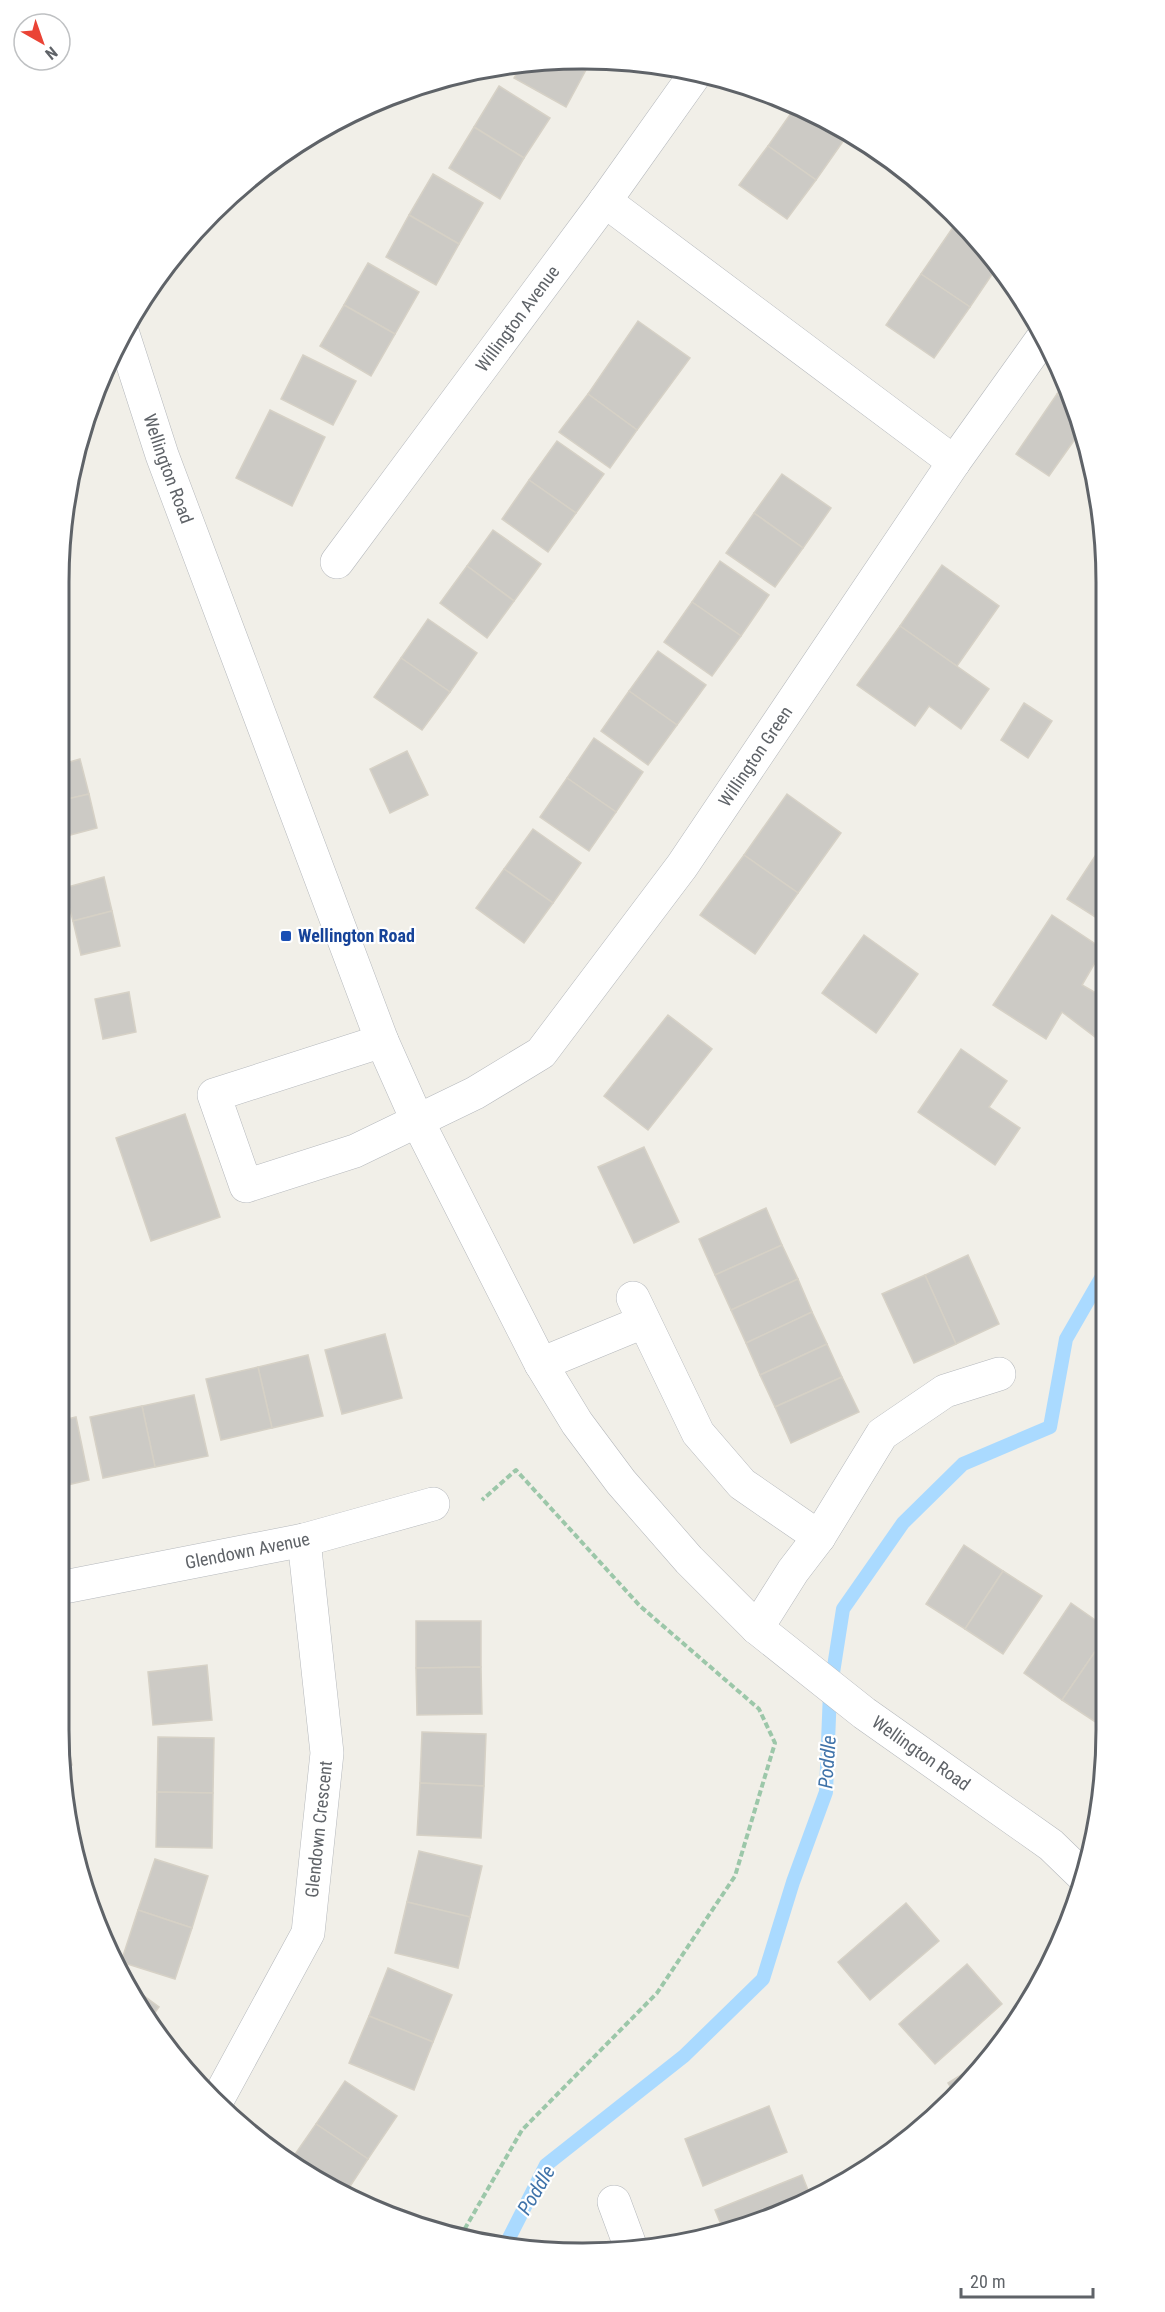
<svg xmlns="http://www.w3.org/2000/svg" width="1165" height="2312" font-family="'Roboto Condensed',sans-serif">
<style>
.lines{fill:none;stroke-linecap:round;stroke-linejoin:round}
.stream{stroke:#aadaff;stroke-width:14}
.building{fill:#cccac5;stroke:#d6d1c6;stroke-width:1.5}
.minor-casing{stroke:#b5b8bc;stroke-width:34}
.path{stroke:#9cc7a9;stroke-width:4;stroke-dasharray:6 3;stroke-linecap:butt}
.minor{stroke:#fff;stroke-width:33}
.transit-dot{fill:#1a4fb4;stroke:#fff;stroke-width:2}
.labels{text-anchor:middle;stroke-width:4.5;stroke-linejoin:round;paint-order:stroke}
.street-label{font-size:18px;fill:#5f6368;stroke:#fff}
.transit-label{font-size:18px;font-weight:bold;fill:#164399;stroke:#fff;text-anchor:start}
.water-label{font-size:20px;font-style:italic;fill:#4174aa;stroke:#fff}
.rim{fill:none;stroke:#5f6368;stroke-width:3}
</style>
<rect width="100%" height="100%" fill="#f1efe8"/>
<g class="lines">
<path class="stream" d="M 506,2244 L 546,2165 L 684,2056 L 763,1979 L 793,1882 L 826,1792 L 830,1692 L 843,1609 L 903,1523 L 963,1464 L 1050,1427 L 1066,1339 L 1104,1273"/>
</g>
<g class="building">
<path d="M 579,61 L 588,66 L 566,107 L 514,78 L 523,63 Z"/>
<path d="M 499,86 L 550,118 L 524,158 L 474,127 Z"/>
<path d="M 796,106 L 844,140 L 816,180 L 768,146 Z"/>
<path d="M 474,127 L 524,158 L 500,199 L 449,168 Z"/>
<path d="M 768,146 L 816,180 L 787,219 L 739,185 Z"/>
<path d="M 433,174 L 483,203 L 459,244 L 409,215 Z"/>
<path d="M 253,177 L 255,179 L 221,212 L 218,209 L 237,189 Z"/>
<path d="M 409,215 L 459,244 L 436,285 L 386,257 Z"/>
<path d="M 956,223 L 999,264 L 970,307 L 921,274 Z"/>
<path d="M 368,263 L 419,292 L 395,334 L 344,305 Z"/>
<path d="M 921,274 L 970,307 L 934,358 L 886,325 Z"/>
<path d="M 344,305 L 395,334 L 371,376 L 320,346 Z"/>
<path d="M 638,321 L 690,358 L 637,430 L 588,394 Z"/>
<path d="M 303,355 L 356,381 L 333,425 L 281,399 Z"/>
<path d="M 1066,381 L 1067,382 L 1073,405 L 1057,394 Z"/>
<path d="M 588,394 L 637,430 L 610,468 L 559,432 Z"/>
<path d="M 1057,394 L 1073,405 L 1080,432 L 1049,476 L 1016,454 Z"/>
<path d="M 270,410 L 325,437 L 292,506 L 236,478 Z"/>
<path d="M 557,441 L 604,474 L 576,513 L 529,480 Z"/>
<path d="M 782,474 L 831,508 L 803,548 L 754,513 Z"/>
<path d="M 529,480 L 576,513 L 548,552 L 502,519 Z"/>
<path d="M 754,513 L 803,548 L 775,587 L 726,553 Z"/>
<path d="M 493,530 L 541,564 L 514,601 L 467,566 Z"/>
<path d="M 720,561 L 769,595 L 741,636 L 692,602 Z"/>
<path d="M 942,565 L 999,606 L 957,666 L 900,626 Z"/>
<path d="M 467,566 L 514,601 L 487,638 L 440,603 Z"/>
<path d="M 692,602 L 741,636 L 712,676 L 664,642 Z"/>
<path d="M 428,619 L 477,653 L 450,692 L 401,658 Z"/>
<path d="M 900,626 L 989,689 L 961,729 L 929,706 L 915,726 L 857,685 Z"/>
<path d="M 658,651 L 706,685 L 677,725 L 629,691 Z"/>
<path d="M 401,658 L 450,692 L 422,730 L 374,697 Z"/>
<path d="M 629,691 L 677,725 L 648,765 L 601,731 Z"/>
<path d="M 1024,703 L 1052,721 L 1028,758 L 1001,740 Z"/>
<path d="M 594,738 L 643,772 L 616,812 L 567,778 Z"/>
<path d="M 407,751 L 428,795 L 390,813 L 370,769 Z"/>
<path d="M 80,759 L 89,794 L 59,801 L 59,765 Z"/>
<path d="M 567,778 L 616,812 L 589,851 L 540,817 Z"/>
<path d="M 89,794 L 97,828 L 59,838 L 59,801 Z"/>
<path d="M 787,794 L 841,833 L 798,893 L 744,855 Z"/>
<path d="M 533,829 L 581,863 L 553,903 L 504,869 Z"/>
<path d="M 1103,844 L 1103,922 L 1067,899 Z"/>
<path d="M 744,855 L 798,893 L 755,954 L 700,915 Z"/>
<path d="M 504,869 L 553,903 L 524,943 L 476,908 Z"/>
<path d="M 104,877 L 112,911 L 73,921 L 64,888 Z"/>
<path d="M 112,911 L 120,946 L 81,955 L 73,921 Z"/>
<path d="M 1052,915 L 1103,949 L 1082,985 L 1103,997 L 1103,1043 L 1062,1012 L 1046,1039 L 993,1005 Z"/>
<path d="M 864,935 L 918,974 L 876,1033 L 822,993 Z"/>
<path d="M 129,992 L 136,1032 L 103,1039 L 95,999 Z"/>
<path d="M 668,1015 L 712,1049 L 648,1130 L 604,1096 Z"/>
<path d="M 961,1049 L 1007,1081 L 989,1107 L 1020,1128 L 995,1165 L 918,1112 Z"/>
<path d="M 185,1114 L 220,1217 L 151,1241 L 116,1138 Z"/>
<path d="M 644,1147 L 679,1222 L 634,1243 L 598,1167 Z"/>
<path d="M 766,1208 L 782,1245 L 715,1275 L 699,1239 Z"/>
<path d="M 782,1245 L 798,1279 L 731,1310 L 715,1275 Z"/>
<path d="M 968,1255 L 999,1324 L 956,1344 L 925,1275 Z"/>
<path d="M 925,1275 L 956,1344 L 914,1363 L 882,1294 Z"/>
<path d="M 798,1279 L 812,1312 L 746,1343 L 731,1310 Z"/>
<path d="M 812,1312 L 827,1344 L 760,1375 L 746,1343 Z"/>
<path d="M 385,1334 L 402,1398 L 342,1414 L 325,1350 Z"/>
<path d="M 827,1344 L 842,1377 L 775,1407 L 760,1375 Z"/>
<path d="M 308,1355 L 323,1416 L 272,1428 L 258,1367 Z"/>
<path d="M 258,1367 L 272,1428 L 221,1440 L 206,1379 Z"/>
<path d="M 842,1377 L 859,1412 L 791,1443 L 775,1407 Z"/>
<path d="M 194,1395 L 208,1456 L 155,1467 L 142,1406 Z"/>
<path d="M 142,1406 L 155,1467 L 103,1478 L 90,1417 Z"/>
<path d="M 76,1417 L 89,1480 L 59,1487 L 59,1421 Z"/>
<path d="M 964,1545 L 1003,1571 L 965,1629 L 926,1604 Z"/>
<path d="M 1003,1571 L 1042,1596 L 1003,1654 L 965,1629 Z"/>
<path d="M 1071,1603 L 1105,1627 L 1105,1637 L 1062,1700 L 1024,1673 Z"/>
<path d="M 416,1621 L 481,1621 L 481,1667 L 416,1668 Z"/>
<path d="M 1105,1637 L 1105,1718 L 1100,1725 L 1062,1700 Z"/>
<path d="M 207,1665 L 212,1720 L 153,1725 L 148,1672 Z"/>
<path d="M 481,1667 L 482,1714 L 417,1715 L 416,1668 Z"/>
<path d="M 59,1702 L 72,1765 L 65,1767 L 58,1730 Z"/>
<path d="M 422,1732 L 486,1734 L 484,1786 L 420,1783 Z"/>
<path d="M 158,1737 L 214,1738 L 213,1793 L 157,1792 Z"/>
<path d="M 420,1783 L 484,1786 L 481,1838 L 417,1835 Z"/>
<path d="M 157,1792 L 213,1793 L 212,1848 L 156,1847 Z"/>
<path d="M 419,1851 L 482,1866 L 470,1917 L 407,1902 Z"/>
<path d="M 155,1859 L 208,1876 L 192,1928 L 138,1910 Z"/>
<path d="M 407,1902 L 470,1917 L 458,1968 L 395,1953 Z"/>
<path d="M 906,1903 L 939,1941 L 870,2000 L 838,1962 Z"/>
<path d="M 138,1910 L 192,1928 L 175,1979 L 121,1962 Z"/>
<path d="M 967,1964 L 1002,2004 L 935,2064 L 899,2024 Z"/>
<path d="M 388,1968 L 452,1995 L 433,2042 L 369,2016 Z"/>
<path d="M 136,1990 L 159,2007 L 151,2018 Z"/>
<path d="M 369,2016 L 433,2042 L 414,2090 L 349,2063 Z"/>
<path d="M 979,2064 L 956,2096 L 948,2083 Z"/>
<path d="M 345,2081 L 397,2116 L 368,2159 L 316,2124 Z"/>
<path d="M 769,2106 L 787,2152 L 703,2186 L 685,2139 Z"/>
<path d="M 316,2124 L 368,2159 L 345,2194 L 289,2163 Z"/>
<path d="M 802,2175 L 812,2200 L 722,2227 L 715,2210 Z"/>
</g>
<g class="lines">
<g class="minor-casing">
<g id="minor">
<path d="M 605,201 L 954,462"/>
<path id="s1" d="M 123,334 L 162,455 L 382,1041 L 418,1122 L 541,1364 L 577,1423 L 621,1482 L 689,1560 L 757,1628 L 864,1713 L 1051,1845 L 1084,1877"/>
<path id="s2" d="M 337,562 L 605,201 L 696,73"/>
<path id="s3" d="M 382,1041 L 214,1095 L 246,1186 L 355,1151 L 475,1093 L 541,1053 L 682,866 L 954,462 L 1042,339"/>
<path d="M 633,1298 L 698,1433 L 742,1484 L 819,1537"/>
<path d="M 541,1364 L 643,1322"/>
<path id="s4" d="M 59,1588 L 304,1540 L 433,1504"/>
<path d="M 757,1628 L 793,1571 L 819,1537 L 882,1434 L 945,1391 L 999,1374"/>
<path id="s5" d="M 219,2097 L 308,1933 L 327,1753 L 304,1540"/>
<path d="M 614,2202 L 631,2248"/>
</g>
</g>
<path class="path" d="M 460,2237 L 522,2130 L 657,1993 L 735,1876 L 775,1743 L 759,1709 L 640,1606 L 516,1470 L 482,1500"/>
<use href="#minor" class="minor"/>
</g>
<rect class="transit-dot" x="280" y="930" width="12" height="12" rx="3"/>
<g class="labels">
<g class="street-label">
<text dy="6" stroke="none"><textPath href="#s2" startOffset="303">Willington Avenue</textPath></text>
<text dy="6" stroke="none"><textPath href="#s1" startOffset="142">Wellington Road</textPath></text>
<text dy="6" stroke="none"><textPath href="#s3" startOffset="964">Willington Green</textPath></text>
<text dy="6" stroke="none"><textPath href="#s4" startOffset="192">Glendown Avenue</textPath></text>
<text dy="6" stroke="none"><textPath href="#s1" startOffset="1662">Wellington Road</textPath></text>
<text dy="6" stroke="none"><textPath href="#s5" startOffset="291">Glendown Crescent</textPath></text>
</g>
<g class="transit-label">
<text x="298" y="942">Wellington Road</text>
</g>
<g class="water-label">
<text transform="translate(827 1762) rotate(-86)" y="7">Poddle</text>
<text transform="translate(536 2190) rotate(-59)" y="7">Poddle</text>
</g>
</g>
<path d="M0 0H1165V2312H0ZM582 69H583A513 513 0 0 1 1096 582V1730A513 513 0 0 1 583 2243H582A513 513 0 0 1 69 1730V582A513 513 0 0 1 582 69Z" fill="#fff" fill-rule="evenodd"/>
<path class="rim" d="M582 69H583A513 513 0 0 1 1096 582V1730A513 513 0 0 1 583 2243H582A513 513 0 0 1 69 1730V582A513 513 0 0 1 582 69Z"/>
<g transform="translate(42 42) rotate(140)"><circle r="28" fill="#ffffff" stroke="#bfc1c3" stroke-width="1.5"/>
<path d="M0-4.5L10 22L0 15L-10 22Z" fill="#ea4335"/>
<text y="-9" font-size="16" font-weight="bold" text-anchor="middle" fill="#5f6368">N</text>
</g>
<path d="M961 2288v9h132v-9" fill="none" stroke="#5f6368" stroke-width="3"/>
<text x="970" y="2288" font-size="18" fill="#5f6368" stroke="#ffffff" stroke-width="4.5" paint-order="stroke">20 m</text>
</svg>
